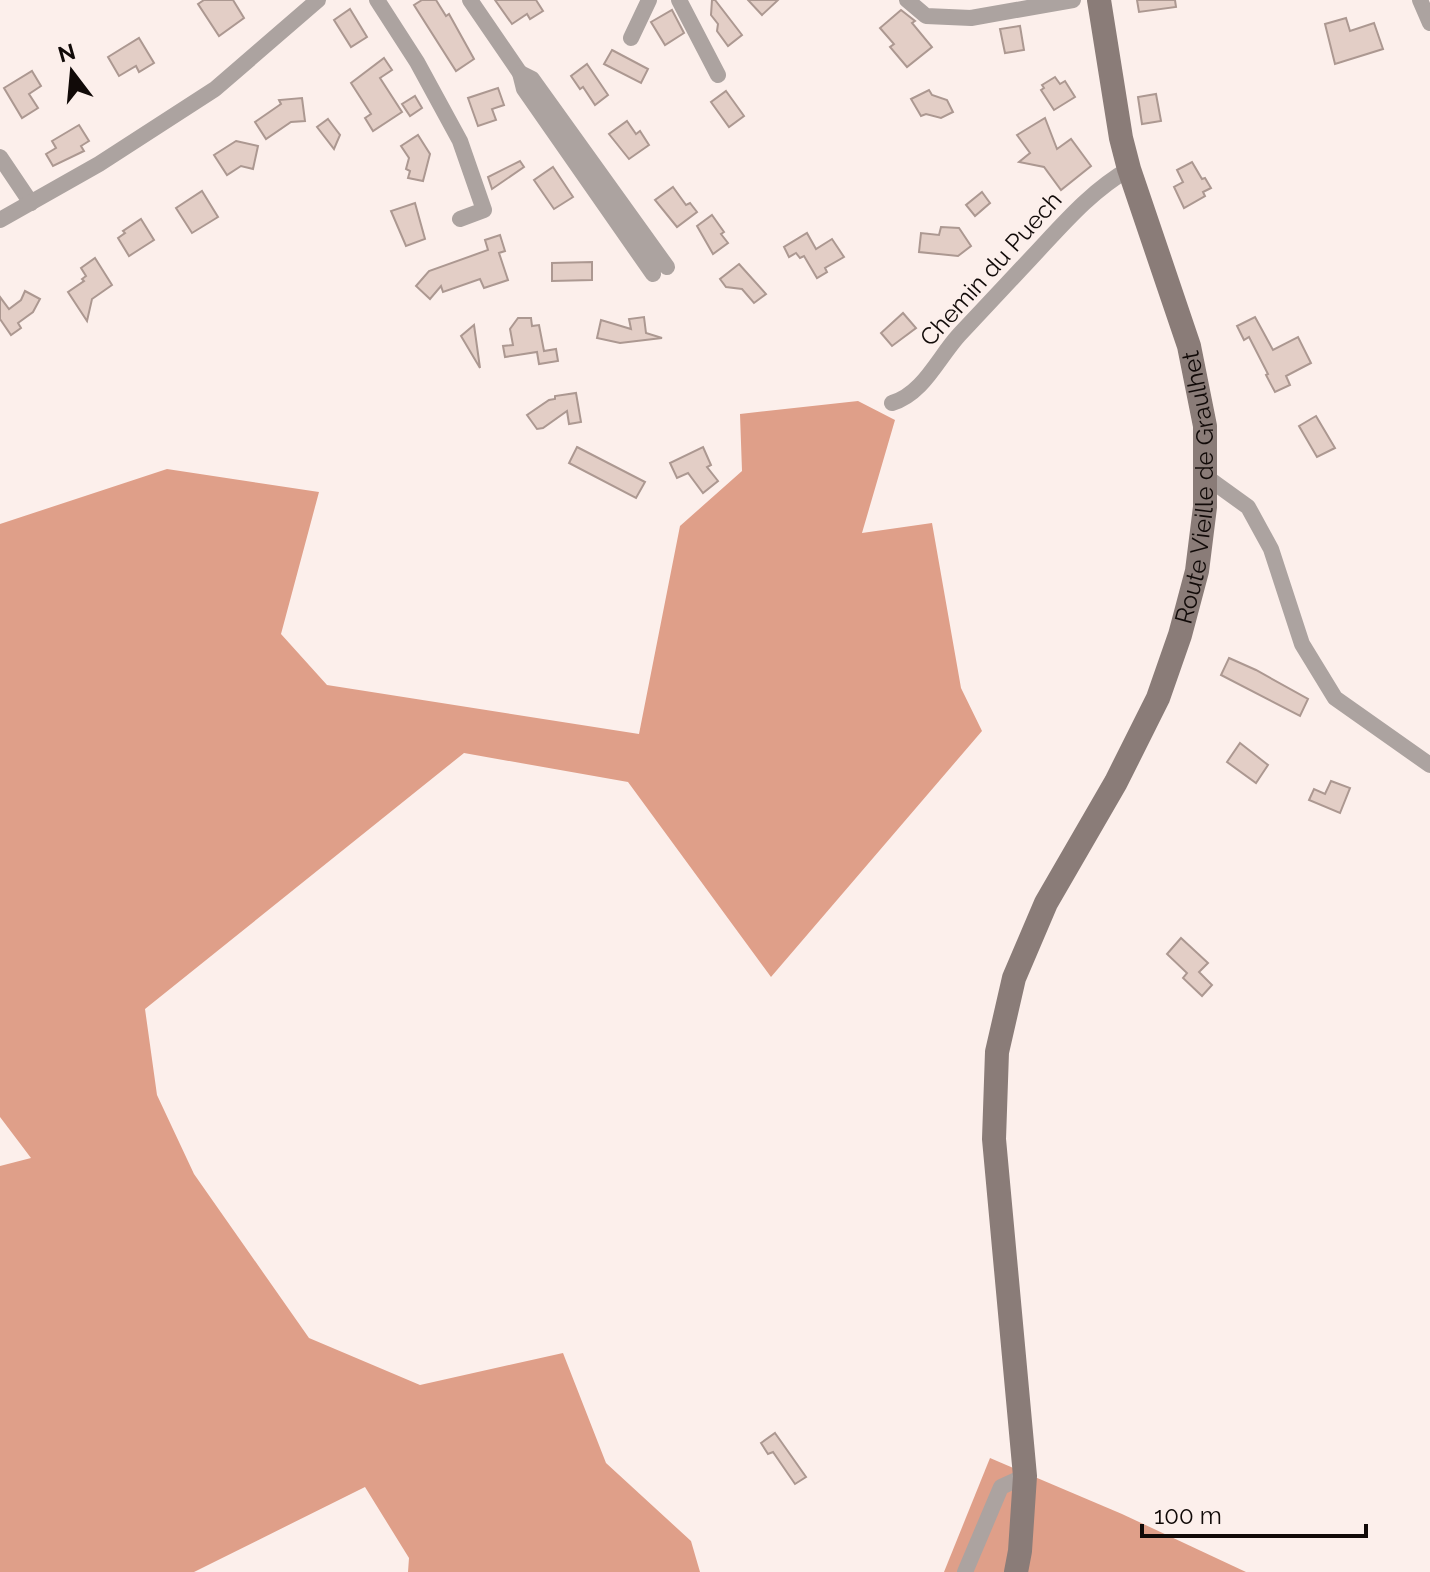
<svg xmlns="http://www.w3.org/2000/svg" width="1430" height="1572" font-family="Raleway,sans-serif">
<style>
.forest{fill:#df9f89}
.building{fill:#e3cec6;stroke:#ac9891;stroke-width:2}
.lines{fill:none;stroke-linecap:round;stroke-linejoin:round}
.minor{stroke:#aca3a0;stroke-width:16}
.secondary{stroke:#8a7c78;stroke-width:24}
.labels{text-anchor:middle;stroke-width:6;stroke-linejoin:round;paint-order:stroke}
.street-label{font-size:24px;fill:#110a08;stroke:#fcefeb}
</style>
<rect width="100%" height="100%" fill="#fcefeb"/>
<g class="forest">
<path d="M 858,401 L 895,420 L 862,533 L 932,523 L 961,688 L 982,731 L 771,977 L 628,782 L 464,753 L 145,1009 L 157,1095 L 194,1174 L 309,1338 L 420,1385 L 563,1353 L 606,1463 L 691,1541 L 700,1572 L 408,1572 L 409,1558 L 365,1487 L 194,1572 L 0,1572 L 0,1166 L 31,1158 L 0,1117 L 0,524 L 167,469 L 319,492 L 281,634 L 327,685 L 639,734 L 680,526 L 742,471 L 740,414 Z"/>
<path d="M 990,1458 L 1122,1514 L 1246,1572 L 944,1572 Z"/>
</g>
<g class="building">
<path d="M 204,0 L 233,0 L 244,18 L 219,36 L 198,4 Z"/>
<path d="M 422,0 L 436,0 L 446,16 L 449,14 L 474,59 L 456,71 L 414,5 Z"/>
<path d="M 495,0 L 536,0 L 543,11 L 530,19 L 527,14 L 512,24 Z"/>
<path d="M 712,0 L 715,0 L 742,35 L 728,46 L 717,31 L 718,24 L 711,15 Z"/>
<path d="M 748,0 L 778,0 L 762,15 Z"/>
<path d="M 1137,0 L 1175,0 L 1176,7 L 1139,12 Z"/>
<path d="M 350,9 L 367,37 L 351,47 L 334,20 Z"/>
<path d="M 672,10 L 684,33 L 665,45 L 651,22 Z"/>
<path d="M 901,10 L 915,21 L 912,23 L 932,47 L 907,67 L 890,47 L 894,44 L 880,28 Z"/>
<path d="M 1346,18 L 1350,31 L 1374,23 L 1383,49 L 1335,64 L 1325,24 Z"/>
<path d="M 1020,26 L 1024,50 L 1005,53 L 1000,29 Z"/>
<path d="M 139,38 L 154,63 L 139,72 L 136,66 L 119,76 L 108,57 Z"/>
<path d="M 612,50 L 648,69 L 641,83 L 604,64 Z"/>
<path d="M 384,58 L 392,70 L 380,78 L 402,112 L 373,131 L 365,118 L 371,114 L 351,83 Z"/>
<path d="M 587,64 L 608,95 L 595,105 L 583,87 L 580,89 L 571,76 Z"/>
<path d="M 32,71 L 41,86 L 29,94 L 38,108 L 22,118 L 4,88 Z"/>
<path d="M 1055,77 L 1060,84 L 1065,81 L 1075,97 L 1054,110 L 1041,90 L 1044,88 L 1042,85 Z"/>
<path d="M 498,88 L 504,105 L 492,109 L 496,120 L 478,126 L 468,98 Z"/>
<path d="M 929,90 L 932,95 L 947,100 L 953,112 L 941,118 L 926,114 L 921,116 L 911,99 Z"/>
<path d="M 726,91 L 744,116 L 729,127 L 711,102 Z"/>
<path d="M 1156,94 L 1161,121 L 1142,124 L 1138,97 Z"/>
<path d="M 415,96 L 422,108 L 410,116 L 402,104 Z"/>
<path d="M 302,98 L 305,121 L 291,122 L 266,139 L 255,122 L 281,104 L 279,100 Z"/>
<path d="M 1045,118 L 1057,149 L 1071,139 L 1091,166 L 1061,190 L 1044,167 L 1019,162 L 1030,153 L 1017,135 Z"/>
<path d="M 328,119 L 340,135 L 334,149 L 317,127 Z"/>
<path d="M 627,121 L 636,134 L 640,131 L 649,145 L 629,159 L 609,134 Z"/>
<path d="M 79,125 L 89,141 L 81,146 L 84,151 L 53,166 L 46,154 L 56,148 L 52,141 Z"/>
<path d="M 418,135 L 430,154 L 423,181 L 408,178 L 410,171 L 406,169 L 409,158 L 401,146 Z"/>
<path d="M 236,141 L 258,146 L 253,169 L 241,166 L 227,175 L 214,155 Z"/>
<path d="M 520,161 L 524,167 L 492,189 L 488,177 Z"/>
<path d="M 1192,162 L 1202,179 L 1205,178 L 1211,188 L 1203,192 L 1205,196 L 1184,208 L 1174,187 L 1183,182 L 1177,170 Z"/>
<path d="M 553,167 L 573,197 L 554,209 L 534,180 Z"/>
<path d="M 673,187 L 686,205 L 690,203 L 697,212 L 677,227 L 655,200 Z"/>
<path d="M 202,191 L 218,217 L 192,233 L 176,208 Z"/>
<path d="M 982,192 L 990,203 L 975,216 L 966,205 Z"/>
<path d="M 415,203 L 425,239 L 406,246 L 391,211 Z"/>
<path d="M 712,215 L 724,232 L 721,234 L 728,243 L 713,254 L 697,226 Z"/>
<path d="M 141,219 L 154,240 L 129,256 L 118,238 L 125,233 L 123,231 Z"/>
<path d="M 941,227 L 959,228 L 971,246 L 958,256 L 919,252 L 921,233 L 939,235 Z"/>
<path d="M 807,233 L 816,249 L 832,239 L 844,257 L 825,268 L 827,272 L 817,278 L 804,256 L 800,258 L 796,253 L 789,257 L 784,247 Z"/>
<path d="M 500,235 L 505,251 L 499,253 L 508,280 L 484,288 L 480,279 L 443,292 L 441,286 L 430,299 L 416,286 L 429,271 L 488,250 L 485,240 Z"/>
<path d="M 95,258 L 112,285 L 92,299 L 87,321 L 68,292 L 84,281 L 82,279 L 86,276 L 81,268 Z"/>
<path d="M 592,262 L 592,280 L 552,281 L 552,263 Z"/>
<path d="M 739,264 L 766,294 L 754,303 L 742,289 L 726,287 L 720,279 Z"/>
<path d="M 25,291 L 40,299 L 33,312 L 18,323 L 21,328 L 11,335 L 0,319 L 0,297 L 9,309 L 21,300 Z"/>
<path d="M 903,313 L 916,328 L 892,346 L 881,333 Z"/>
<path d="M 644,317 L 646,333 L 662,338 L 620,343 L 597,338 L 601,320 L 631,329 L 629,319 Z"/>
<path d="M 1255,317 L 1273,350 L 1298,337 L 1311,363 L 1286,376 L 1290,385 L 1275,392 L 1266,375 L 1268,374 L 1249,337 L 1244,340 L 1237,326 Z"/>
<path d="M 518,318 L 531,318 L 532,326 L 539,325 L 544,351 L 556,349 L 558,361 L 539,364 L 537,352 L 505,357 L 503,346 L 513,345 L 510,329 Z"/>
<path d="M 474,325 L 480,368 L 461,336 Z"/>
<path d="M 576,393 L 581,422 L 569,424 L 567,411 L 543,428 L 537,429 L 527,415 L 549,400 L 555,399 L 555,396 Z"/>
<path d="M 1316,416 L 1335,448 L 1317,457 L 1299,426 Z"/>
<path d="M 577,447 L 645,482 L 636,498 L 569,463 Z"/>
<path d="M 703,447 L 711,465 L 707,467 L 718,481 L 703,493 L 688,473 L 677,478 L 670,463 Z"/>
<path d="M 1229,658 L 1256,670 L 1308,699 L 1300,716 L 1221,675 Z"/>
<path d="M 1240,743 L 1268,765 L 1256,783 L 1227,762 Z"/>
<path d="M 1331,781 L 1350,788 L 1340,813 L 1309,800 L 1314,789 L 1325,794 Z"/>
<path d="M 1181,938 L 1208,963 L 1199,972 L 1212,985 L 1202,996 L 1183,978 L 1187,973 L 1167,954 Z"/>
<path d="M 775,1433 L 806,1477 L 795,1484 L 773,1452 L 768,1454 L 761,1443 Z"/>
</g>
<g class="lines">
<g class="minor">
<path d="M 377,0 L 417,62 L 460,141 L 484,210 L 460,219"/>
<path d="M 470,0 L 520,73"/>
<path d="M 679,0 L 718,75"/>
<path d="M 907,0 L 926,16 L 971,18 L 1073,0"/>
<path d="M 1420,0 L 1430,23"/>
<path d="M 631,38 L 649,0"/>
<path d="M 0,157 L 31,203"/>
<path d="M 0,220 L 99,164 L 215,89 L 318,0"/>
<path d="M 653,274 L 524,89 L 520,73 L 532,79 L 667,267"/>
<path d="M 892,403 C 923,394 938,358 959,335 C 984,308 1009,282 1034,255 C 1064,223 1091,191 1129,169"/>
<path d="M 1205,476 L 1248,507 L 1271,549 L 1302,644 L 1335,698 L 1430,765"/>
<path d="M 965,1572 L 1001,1487 L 1025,1476"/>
</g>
<path class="secondary" id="s1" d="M 1016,1572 L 1020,1551 L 1025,1476 L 994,1139 L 997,1052 L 1014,978 L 1046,903 L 1116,782 L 1158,698 L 1180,635 L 1197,571 L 1205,507 L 1205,426 L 1189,346 L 1129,169 L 1121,138 L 1099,0"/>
</g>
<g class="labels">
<g class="street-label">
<text transform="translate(991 269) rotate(-48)" y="8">Chemin du Puech</text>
<text dy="8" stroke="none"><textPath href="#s1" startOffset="1130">Route Vieille de Graulhet</textPath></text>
</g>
</g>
<g transform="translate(72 72) rotate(344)" stroke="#fcefeb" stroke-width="6" paint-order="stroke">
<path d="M0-6L14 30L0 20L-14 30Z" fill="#110a08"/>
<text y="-12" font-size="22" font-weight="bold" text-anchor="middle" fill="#110a08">N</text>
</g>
<path d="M1142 1524v12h224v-12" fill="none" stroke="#110a08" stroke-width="4"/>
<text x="1154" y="1524" font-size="24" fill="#110a08" stroke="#fcefeb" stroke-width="6" paint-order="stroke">100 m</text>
</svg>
